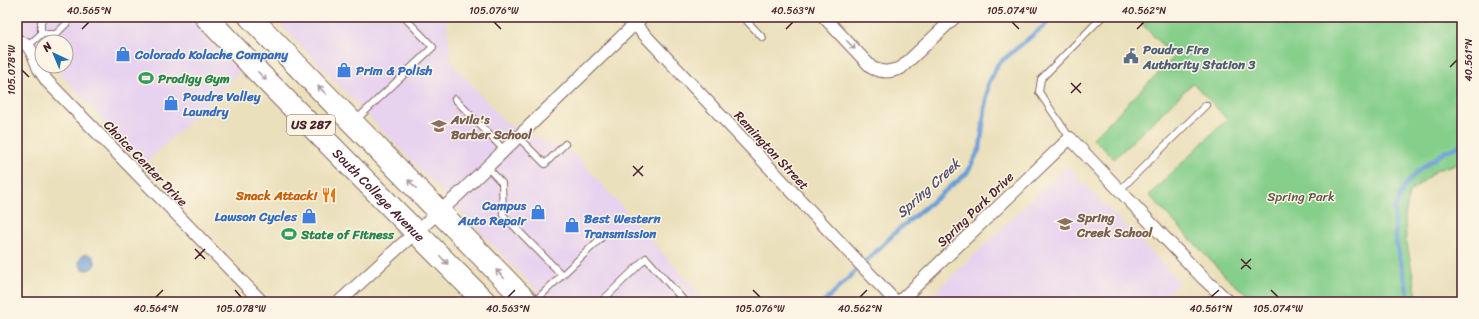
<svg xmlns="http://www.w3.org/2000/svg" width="1479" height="319" font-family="Sriracha,sans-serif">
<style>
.built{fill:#e7d2ef}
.green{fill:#86cf8b;stroke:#68775b}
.water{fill:url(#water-ripples);stroke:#5a5e80}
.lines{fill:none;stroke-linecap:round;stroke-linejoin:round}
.stream{stroke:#6a9ed6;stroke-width:4.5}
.lane-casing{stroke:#82635e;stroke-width:8}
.street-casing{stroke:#82635e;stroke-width:14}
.highway-casing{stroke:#82635e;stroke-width:24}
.lane{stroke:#fff;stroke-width:6}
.street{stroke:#fff;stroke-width:12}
.highway{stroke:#fff;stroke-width:22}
.oneway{stroke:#ae9aa0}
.ticks{fill:none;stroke:#4a1f2b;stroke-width:1.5}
.labels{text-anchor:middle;stroke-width:3;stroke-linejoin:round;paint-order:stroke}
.shield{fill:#fcf5e5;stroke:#7f5f63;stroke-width:1}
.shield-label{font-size:12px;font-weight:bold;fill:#4a1f2b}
.service-label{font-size:13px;font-weight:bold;fill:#4e5e75;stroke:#fcf5e5;text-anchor:start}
.shop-label{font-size:13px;font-weight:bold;fill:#366cbe;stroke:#fcf5e5;text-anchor:start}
.leisure-label{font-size:13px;font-weight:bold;fill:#27864d;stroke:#fcf5e5;text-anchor:start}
.education-label{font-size:13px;font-weight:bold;fill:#785e54;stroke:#fcf5e5;text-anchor:start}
.street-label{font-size:13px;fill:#4a1f2b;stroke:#fcf5e5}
.food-label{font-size:13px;font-weight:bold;fill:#c56008;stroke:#fcf5e5;text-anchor:end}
.park-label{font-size:13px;fill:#5c5448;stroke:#fcf5e5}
.water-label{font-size:14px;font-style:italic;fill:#57526f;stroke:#fcf5e5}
.neatline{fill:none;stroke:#4a1f2b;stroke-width:1.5}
.ticks-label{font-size:10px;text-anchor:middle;fill:#4a1f2b}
</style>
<defs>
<pattern id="water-ripples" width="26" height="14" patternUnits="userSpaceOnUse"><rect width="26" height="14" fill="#6a9ed6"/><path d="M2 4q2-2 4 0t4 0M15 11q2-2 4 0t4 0" fill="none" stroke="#5980ae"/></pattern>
</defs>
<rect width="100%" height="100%" fill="#fcf5e5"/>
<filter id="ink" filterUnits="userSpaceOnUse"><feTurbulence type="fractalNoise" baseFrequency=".025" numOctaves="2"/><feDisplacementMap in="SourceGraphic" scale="8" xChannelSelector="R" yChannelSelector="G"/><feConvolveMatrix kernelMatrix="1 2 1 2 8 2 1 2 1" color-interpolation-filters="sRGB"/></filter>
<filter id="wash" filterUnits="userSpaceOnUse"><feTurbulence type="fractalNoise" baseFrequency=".012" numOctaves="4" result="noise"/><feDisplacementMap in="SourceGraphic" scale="16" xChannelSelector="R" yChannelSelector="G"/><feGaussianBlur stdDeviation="0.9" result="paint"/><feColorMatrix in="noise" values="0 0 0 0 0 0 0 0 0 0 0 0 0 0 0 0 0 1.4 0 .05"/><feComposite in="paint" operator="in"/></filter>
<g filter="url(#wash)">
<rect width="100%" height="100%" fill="#ebe0bc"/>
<g class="built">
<path d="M 17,17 L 188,17 L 240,72 L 144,165 L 53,66 L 66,66 L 66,42 L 42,42 L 42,54 L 17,27 Z"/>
<path d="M 273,17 L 446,17 L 452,63 L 506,123 L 577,156 L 706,302 L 548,302 Z"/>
<path d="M 1067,166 L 1180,282 L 1159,302 L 925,302 Z"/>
</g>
<path class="green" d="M 1135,17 L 1462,17 L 1462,162 L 1437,170 L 1409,193 L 1405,217 L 1406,239 L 1418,302 L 1257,302 L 1229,280 L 1149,195 L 1227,119 L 1193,83 L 1114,159 L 1093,138 L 1174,57 Z"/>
<circle class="water" cx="87" cy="262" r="8"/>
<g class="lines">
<g class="stream">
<path d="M 824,302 L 899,229 L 967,173 L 980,148 L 988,85 L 998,64 L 1045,25 L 1052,17"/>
<path d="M 1410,302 L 1396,242 L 1394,210 L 1405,185 L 1419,170 L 1446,151 L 1462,145"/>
</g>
</g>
</g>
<g filter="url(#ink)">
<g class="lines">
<g class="lane-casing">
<g id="lane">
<path d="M 743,17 L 763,38"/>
<path d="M 41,34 L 56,34 L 73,17"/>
<path d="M 28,46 L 41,34 L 41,21 L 45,17"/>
<path d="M 455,99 L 504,150"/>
<path d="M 356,120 L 433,47 L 404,17"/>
<path d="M 518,137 L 545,164 L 565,144"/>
<path d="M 1070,138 L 1039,92 L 1041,79 L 1102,17"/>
<path d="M 487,167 L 502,183 L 503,215 L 562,275"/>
<path d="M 1120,190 L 1206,105"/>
<path d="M 534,302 L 601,238"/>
<path d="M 601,302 L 646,258 L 685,302"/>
</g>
</g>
<g class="street-casing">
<g id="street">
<path d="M 628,17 L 896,302"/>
<path d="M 824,17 L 872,68 C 884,73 889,72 901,68 L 955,17"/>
<path d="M 17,40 L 28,46 L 33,54 L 39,69 L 47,81 L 262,302"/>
<path d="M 339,302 L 399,247 L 456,197 L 642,17"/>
<path d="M 899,302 L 1070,138 L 1202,277 L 1229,302"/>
</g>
</g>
<g class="highway-casing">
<g id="highway">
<path id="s1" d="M 206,17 L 257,71 L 485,302"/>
<path d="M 250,17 L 527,302"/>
</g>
</g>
<use href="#lane" class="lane"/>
<use href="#street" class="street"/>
<use href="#highway" class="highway"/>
</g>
<defs><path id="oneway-shaft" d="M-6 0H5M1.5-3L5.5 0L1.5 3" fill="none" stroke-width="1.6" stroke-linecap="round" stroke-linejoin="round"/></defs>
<g class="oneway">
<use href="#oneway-shaft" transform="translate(851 45) rotate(46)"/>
<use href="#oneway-shaft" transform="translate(262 76) rotate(45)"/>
<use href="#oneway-shaft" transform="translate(322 90) rotate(-134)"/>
<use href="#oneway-shaft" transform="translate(412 184) rotate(-134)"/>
<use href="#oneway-shaft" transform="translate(444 260) rotate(46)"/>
<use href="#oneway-shaft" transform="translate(500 274) rotate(-134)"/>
</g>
</g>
<path class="ticks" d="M 494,22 L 501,29M 1012,22 L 1019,29M 82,29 L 89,22M 786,29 L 793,22M 1137,29 L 1144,22M 1450,67 L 1457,60M 22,70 L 29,77M 1071,83 L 1081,93M 1071,93 L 1081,83M 633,166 L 643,176M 633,176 L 643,166M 195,249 L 205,259M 195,259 L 205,249M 1241,259 L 1251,269M 1241,269 L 1251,259M 235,290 L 241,297M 753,290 L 760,297M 1271,290 L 1278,297M 156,297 L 163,290M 508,297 L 515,290M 860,297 L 867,290M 1211,297 L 1219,290"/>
<defs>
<g id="shop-bare" transform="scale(1.2)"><path d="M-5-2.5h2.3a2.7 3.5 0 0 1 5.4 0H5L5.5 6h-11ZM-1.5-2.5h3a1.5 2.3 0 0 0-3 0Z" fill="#3f7fe0" stroke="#fcf5e5" stroke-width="2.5" paint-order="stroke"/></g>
<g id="civic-bare" transform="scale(1.2)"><path d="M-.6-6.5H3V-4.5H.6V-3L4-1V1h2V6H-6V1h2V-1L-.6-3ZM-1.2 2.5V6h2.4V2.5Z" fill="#5c6f8a" stroke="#fcf5e5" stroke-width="2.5" paint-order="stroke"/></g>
<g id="stadium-bare" transform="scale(1.2)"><path d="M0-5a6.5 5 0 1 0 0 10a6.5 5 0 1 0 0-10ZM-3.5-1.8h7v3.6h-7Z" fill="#2e9e5b" stroke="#fcf5e5" stroke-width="2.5" paint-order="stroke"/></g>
<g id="school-bare" transform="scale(1.2)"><path d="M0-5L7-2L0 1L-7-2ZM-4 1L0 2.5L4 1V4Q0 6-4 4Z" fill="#8d6e63" stroke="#fcf5e5" stroke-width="2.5" paint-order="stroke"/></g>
<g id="restaurant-bare" transform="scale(1.2)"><path d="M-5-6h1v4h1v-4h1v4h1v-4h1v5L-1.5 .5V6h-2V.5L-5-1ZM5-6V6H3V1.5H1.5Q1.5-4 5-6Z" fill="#e8710a" stroke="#fcf5e5" stroke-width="2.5" paint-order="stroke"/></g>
</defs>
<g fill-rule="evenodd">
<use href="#shop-bare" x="123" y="54"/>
<use href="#civic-bare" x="1131" y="56"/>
<use href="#shop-bare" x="344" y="70"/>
<use href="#stadium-bare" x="146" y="78"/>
<use href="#shop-bare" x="171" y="103"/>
<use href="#school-bare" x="439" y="126"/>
<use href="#restaurant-bare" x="329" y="195"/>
<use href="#shop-bare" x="538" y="212"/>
<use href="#shop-bare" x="309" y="216"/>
<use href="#school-bare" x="1065" y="224"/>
<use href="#shop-bare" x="572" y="225"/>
<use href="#stadium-bare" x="289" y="234"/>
</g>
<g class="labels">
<rect class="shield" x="287" y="115" width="48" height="20" rx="3"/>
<g class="shield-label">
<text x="311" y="129">US 287</text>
</g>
<g class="service-label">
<text x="1143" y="54">Poudre Fire<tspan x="1143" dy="15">Authority Station 3</tspan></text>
</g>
<g class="shop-label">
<text x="135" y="59">Colorado Kolache Company</text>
<text x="356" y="75">Prim &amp; Polish</text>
<text x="183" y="101">Poudre Valley<tspan x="183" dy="15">Laundry</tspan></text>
<text x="526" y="210" text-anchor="end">Campus<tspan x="526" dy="15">Auto Repair</tspan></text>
<text x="297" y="221" text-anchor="end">Lawson Cycles</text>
<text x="584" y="223">Best Western<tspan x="584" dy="15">Transmission</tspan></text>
</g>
<g class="leisure-label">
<text x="158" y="83">Prodigy Gym</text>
<text x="301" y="239">State of Fitness</text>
</g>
<g class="education-label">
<text x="451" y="124">Avila's<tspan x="451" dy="15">Barber School</tspan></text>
<text x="1077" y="222">Spring<tspan x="1077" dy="15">Creek School</tspan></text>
</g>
<g class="street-label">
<text transform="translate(772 150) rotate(47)" y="5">Remington Street</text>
<text transform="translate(146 163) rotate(46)" y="5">Choice Center Drive</text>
<text dy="5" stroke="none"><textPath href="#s1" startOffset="248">South College Avenue</textPath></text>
<text transform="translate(975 209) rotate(-44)" y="5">Spring Park Drive</text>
</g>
<g class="food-label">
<text x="317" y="200">Snack Attack!</text>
</g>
<g class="park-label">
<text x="1301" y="201">Spring Park</text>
</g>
<g class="water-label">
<text transform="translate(928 188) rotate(-42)" y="5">Spring Creek</text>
</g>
</g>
<rect width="1479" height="319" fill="none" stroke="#fcf5e5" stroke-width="44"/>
<g transform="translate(54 54) rotate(316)"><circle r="19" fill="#fcf5e5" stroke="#b59f9b"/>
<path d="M0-3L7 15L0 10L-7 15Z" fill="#1f6fb2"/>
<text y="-6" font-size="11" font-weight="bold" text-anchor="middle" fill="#4a1f2b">N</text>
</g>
<rect x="22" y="22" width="1435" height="275" class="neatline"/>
<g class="ticks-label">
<text x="89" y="14">40.565°N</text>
<text x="494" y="14">105.076°W</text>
<text x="793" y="14">40.563°N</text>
<text x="1012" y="14">105.074°W</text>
<text x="1144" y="14">40.562°N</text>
<text transform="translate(1468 60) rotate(-90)" y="4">40.561°N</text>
<text transform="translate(11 70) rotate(-90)" y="4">105.078°W</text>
<text x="156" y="312">40.564°N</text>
<text x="241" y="312">105.078°W</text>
<text x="508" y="312">40.563°N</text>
<text x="760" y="312">105.076°W</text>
<text x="860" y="312">40.562°N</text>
<text x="1211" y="312">40.561°N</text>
<text x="1278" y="312">105.074°W</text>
</g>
</svg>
